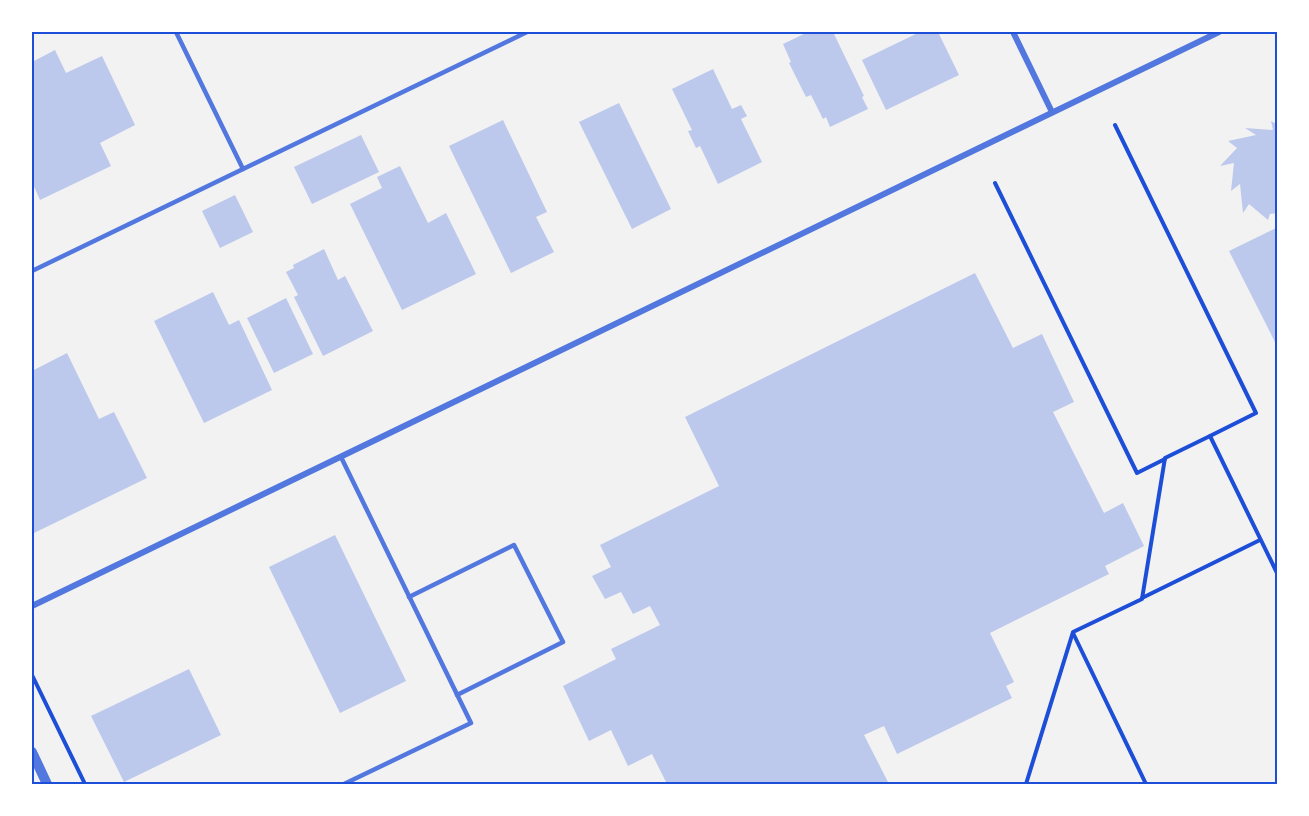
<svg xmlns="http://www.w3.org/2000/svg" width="1309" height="816" font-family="Karla,sans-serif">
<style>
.building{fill:#bdc9ec}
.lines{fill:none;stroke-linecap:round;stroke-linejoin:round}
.path{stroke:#1d4ed8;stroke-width:4}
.service{stroke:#5277de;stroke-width:4.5}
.minor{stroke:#5277de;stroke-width:6}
.tertiary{stroke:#5277de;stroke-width:10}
.neatline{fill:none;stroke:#1d4ed8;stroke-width:2}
</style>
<rect width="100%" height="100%" fill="#f2f2f2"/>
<g class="building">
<path d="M 808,32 L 833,32 L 864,96 L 862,97 L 868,109 L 830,127 L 826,117 L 823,119 L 811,95 L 806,97 L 789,63 L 791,62 L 783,44 Z"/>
<path d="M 920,32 L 938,32 L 959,75 L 886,110 L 862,60 Z"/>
<path d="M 55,50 L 66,73 L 102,56 L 135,125 L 100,143 L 111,166 L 40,200 L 32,182 L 32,62 Z"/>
<path d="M 713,69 L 732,109 L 741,105 L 747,116 L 741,119 L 762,162 L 718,184 L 700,146 L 696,148 L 688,131 L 692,130 L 672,89 Z"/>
<path d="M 619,103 L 671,209 L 632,229 L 579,122 Z"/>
<path d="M 503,120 L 547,212 L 536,217 L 554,252 L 511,273 L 449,146 Z"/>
<path d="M 1271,121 L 1278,125 L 1278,213 L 1270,214 L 1268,220 L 1249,204 L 1243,213 L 1240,184 L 1231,191 L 1234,163 L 1220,166 L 1237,148 L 1228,141 L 1256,135 L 1245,128 L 1273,130 Z"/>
<path d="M 361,135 L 379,172 L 312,204 L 294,167 Z"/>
<path d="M 400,166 L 428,223 L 446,213 L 476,274 L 402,310 L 350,204 L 382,188 L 377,177 Z"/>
<path d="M 235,195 L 253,232 L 220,248 L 202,211 Z"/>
<path d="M 1278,227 L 1278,348 L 1229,251 Z"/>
<path d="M 324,249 L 338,280 L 345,276 L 373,331 L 323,356 L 294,297 L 298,295 L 286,272 L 294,268 L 293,265 Z"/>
<path d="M 975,273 L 1013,348 L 1042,334 L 1074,402 L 1053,412 L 1104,513 L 1123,503 L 1144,546 L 1105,566 L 1109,574 L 990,633 L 1014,682 L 1006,686 L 1012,698 L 897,754 L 884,726 L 864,735 L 889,784 L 667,784 L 652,754 L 628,766 L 611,730 L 589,741 L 563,686 L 616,659 L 611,649 L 660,625 L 650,606 L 633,614 L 621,592 L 605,599 L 592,576 L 611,567 L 600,545 L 719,486 L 685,417 Z"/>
<path d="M 213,292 L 229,325 L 239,320 L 272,390 L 204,423 L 154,321 Z"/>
<path d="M 286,298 L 313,354 L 274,373 L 247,318 Z"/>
<path d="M 67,353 L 99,419 L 114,412 L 147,478 L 32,534 L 32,371 Z"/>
<path d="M 335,535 L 406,681 L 340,713 L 269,567 Z"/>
<path d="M 189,669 L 221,735 L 124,782 L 91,716 Z"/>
</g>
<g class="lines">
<g class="path">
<path d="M 1115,125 L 1256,413 L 1210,436"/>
<path d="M 995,183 L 1137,473 L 1165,459"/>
<path d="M 1142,598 L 1260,540"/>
<path d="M 1073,633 L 1146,784"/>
<path d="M 32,675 L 85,784"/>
<path d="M 1026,784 L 1073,632 L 1142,599 L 1165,458 L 1210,436 L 1278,575"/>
</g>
<g class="service">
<path d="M 176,32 L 243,169"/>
<path d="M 32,271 L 527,32"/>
<path d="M 341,457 L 471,723 L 344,784"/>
<path d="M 409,597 L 514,545 L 563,642 L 457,695"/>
</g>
<g class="minor">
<path d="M 1013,32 L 1052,112"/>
<path d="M 32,606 L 1219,32"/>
</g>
<path class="tertiary" d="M 32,752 L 47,784"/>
</g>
<rect width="1309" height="816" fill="none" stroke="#ffffff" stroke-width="66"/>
<rect x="33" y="33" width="1243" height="750" class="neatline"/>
</svg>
